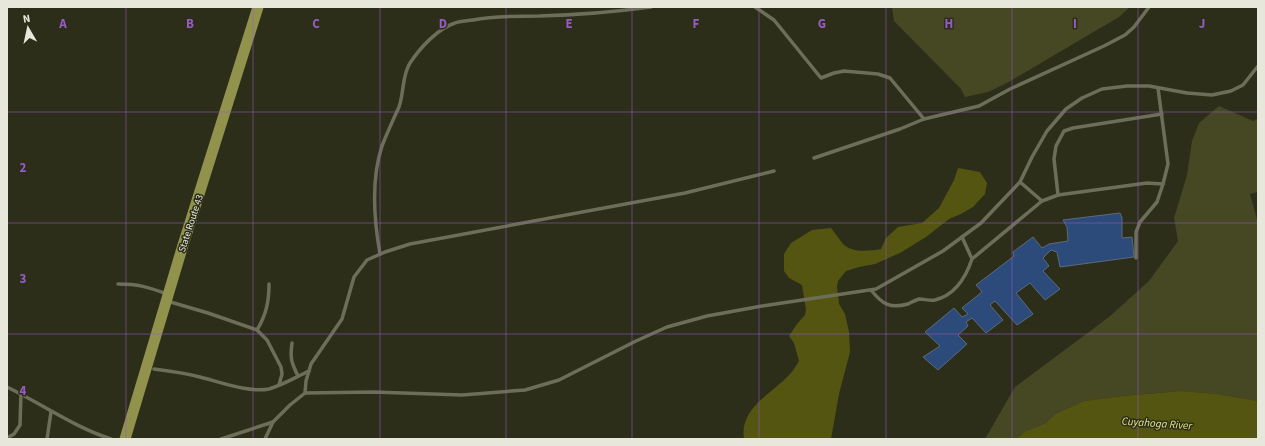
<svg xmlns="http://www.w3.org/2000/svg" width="1265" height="446" font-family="'Source Sans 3',sans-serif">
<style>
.green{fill:#464723}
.water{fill:#545510}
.building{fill:#2c4b7a;stroke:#5d697c}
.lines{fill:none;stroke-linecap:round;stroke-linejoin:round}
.service{stroke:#6c6e58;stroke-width:3.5}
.primary{stroke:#91934d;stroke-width:11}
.grid{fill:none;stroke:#965bc6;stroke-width:1;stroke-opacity:0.55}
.labels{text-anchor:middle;stroke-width:3;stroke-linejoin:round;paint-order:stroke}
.street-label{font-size:10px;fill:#e7e8db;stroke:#2d2e1a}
.water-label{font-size:11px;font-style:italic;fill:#e5e88a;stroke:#2d2e1a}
.grid-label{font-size:13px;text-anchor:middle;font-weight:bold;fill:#965bc6;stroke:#2d2e1a;stroke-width:3;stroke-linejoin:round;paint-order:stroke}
</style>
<rect width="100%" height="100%" fill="#2d2e1a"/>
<g class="green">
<path d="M 892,7 L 1130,7 L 1119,17 L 1007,83 L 988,92 L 965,97 L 961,89 L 894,21 Z"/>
<path d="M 1219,106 L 1253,121 L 1258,119 L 1258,192 L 1250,194 L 1258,223 L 1258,401 L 1218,394 L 1181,391 L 1122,396 L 1084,401 L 1055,414 L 1046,423 L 1026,431 L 1019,439 L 985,439 L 1015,387 L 1109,317 L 1149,281 L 1178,241 L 1174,218 L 1187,175 L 1192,141 L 1199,123 Z"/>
</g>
<g class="water">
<path d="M 958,168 L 980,172 L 987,183 L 985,194 L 973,207 L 961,214 L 949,219 L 926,237 L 900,253 L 875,264 L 859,267 L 846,271 L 838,281 L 837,287 L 839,304 L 845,314 L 849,332 L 850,352 L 839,394 L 831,439 L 744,439 C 739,408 772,394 790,374 C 793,371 796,366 799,361 L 794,343 L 789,336 L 797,324 L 805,315 L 806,310 L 802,285 L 789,278 L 784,271 L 784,254 L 791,243 L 812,230 L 831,228 C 835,233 839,239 843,244 C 852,253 869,251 881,249 L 886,238 L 898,227 L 922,223 L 939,208 L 954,180 Z"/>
<path d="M 1181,391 L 1218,394 L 1258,401 L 1258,439 L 1017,439 L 1026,431 L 1046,423 L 1055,414 L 1084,401 L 1122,396 Z"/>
</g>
<path class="building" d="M 1120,213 L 1122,218 L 1122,238 L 1132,237 L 1134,257 L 1060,267 L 1057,252 L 1051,250 L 1043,258 L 1049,266 L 1043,271 L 1060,289 L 1045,300 L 1030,283 L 1016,293 L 1033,314 L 1017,325 L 995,301 L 990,305 L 1003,320 L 986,333 L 972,318 L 966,322 L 968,326 L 958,335 L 967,344 L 938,370 L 923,357 L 940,346 L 925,332 L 954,308 L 962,317 L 968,314 L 962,308 L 982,292 L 976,285 L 1014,256 L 1013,252 L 1033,237 L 1042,248 L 1049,244 L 1068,241 L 1067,227 L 1063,220 Z"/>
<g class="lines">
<g class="service">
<path d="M 755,7 L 774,20 L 821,78 L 834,73 L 844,71 L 878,74 L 890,78 L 924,119 L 979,106 L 1010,89 L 1104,46 L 1125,35 L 1134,27 L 1149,7"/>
<path d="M 814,158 L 900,129 L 924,119"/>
<path d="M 1020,182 L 1042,201 L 1058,195 L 1147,183 L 1163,184"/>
<path d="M 1058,195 L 1054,159 L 1056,146 L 1064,131 L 1073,128 L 1162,114"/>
<path d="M 380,254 C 374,220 371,179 382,146 C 387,133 393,120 399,107 C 404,93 402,75 410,63 C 420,48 437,29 455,23 C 460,21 467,21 473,20 C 495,16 517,16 539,16 C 577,15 614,12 651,7"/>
<path d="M 1136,258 L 1136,232 L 1140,222 L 1157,202 L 1163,184 L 1168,164 L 1158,88"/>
<path d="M 972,259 L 1042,201"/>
<path d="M 118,284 C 138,284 148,287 167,294"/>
<path d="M 871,290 C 882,304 890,309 908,304 C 912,302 916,300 919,299 C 924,299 930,301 935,300 C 955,295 966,277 972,259 L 962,237"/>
<path d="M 167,301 L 208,313 L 257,330 L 267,340 L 281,367 L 282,374 L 279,385"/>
<path d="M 257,330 C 266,315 269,302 269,284"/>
<path d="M 292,343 C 290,358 291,362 298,376"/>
<path d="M 154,369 C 170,371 185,373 200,377 C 220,382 249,393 269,389 C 283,385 296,377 309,371"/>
<path d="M 7,387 C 42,404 74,427 111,439"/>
<path d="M 305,393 L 306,381 L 311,364 L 342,319 L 354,277 L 367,260 L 385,252 L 410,244 L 685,193 L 774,171"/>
<path d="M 7,438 L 14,434 L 20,425 L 21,393"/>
<path d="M 47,439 L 51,412"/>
<path d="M 221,439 L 273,422"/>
<path d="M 265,439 L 273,422 L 290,405 L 305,393 L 373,392 L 462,395 L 525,390 L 559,380 L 636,341 L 667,327 L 707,316 L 762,306 L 876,289 L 943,251 L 981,223 L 1020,182 L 1032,157 L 1047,131 L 1066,109 L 1082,98 L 1102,89 L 1127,86 L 1149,86 L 1187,93 L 1212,95 L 1231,91 L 1243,85 L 1258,66"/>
</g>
<path class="primary" d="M 125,439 L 183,245 L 258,7"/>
</g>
<path class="grid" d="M 126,7 L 126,439M 253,7 L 253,439M 380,7 L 380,439M 506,7 L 506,439M 632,7 L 632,439M 759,7 L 759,439M 886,7 L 886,439M 1012,7 L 1012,439M 1138,7 L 1138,439M 7,112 L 1258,112M 7,223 L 1258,223M 7,334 L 1258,334"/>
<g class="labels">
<g class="street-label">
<text transform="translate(190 223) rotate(-72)" y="4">State Route 43</text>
</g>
<g class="water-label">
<text transform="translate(1157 423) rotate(4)" y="4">Cuyahoga River</text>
</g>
</g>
<g class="grid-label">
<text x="63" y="28">A</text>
<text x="190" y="28">B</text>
<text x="316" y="28">C</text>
<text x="443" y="28">D</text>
<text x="569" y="28">E</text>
<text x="696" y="28">F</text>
<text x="822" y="28">G</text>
<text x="949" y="28">H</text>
<text x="1075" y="28">I</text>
<text x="1202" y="28">J</text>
<text x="23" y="172">2</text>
<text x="23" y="283">3</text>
<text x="23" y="395">4</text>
</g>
<rect width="1265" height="446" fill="none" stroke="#e7e8db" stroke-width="16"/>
<g transform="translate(28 28) rotate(351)" stroke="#2d2e1a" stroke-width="3" paint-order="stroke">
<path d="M0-3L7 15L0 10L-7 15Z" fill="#e7e8db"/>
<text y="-6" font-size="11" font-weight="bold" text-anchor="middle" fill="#e7e8db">N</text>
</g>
</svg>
